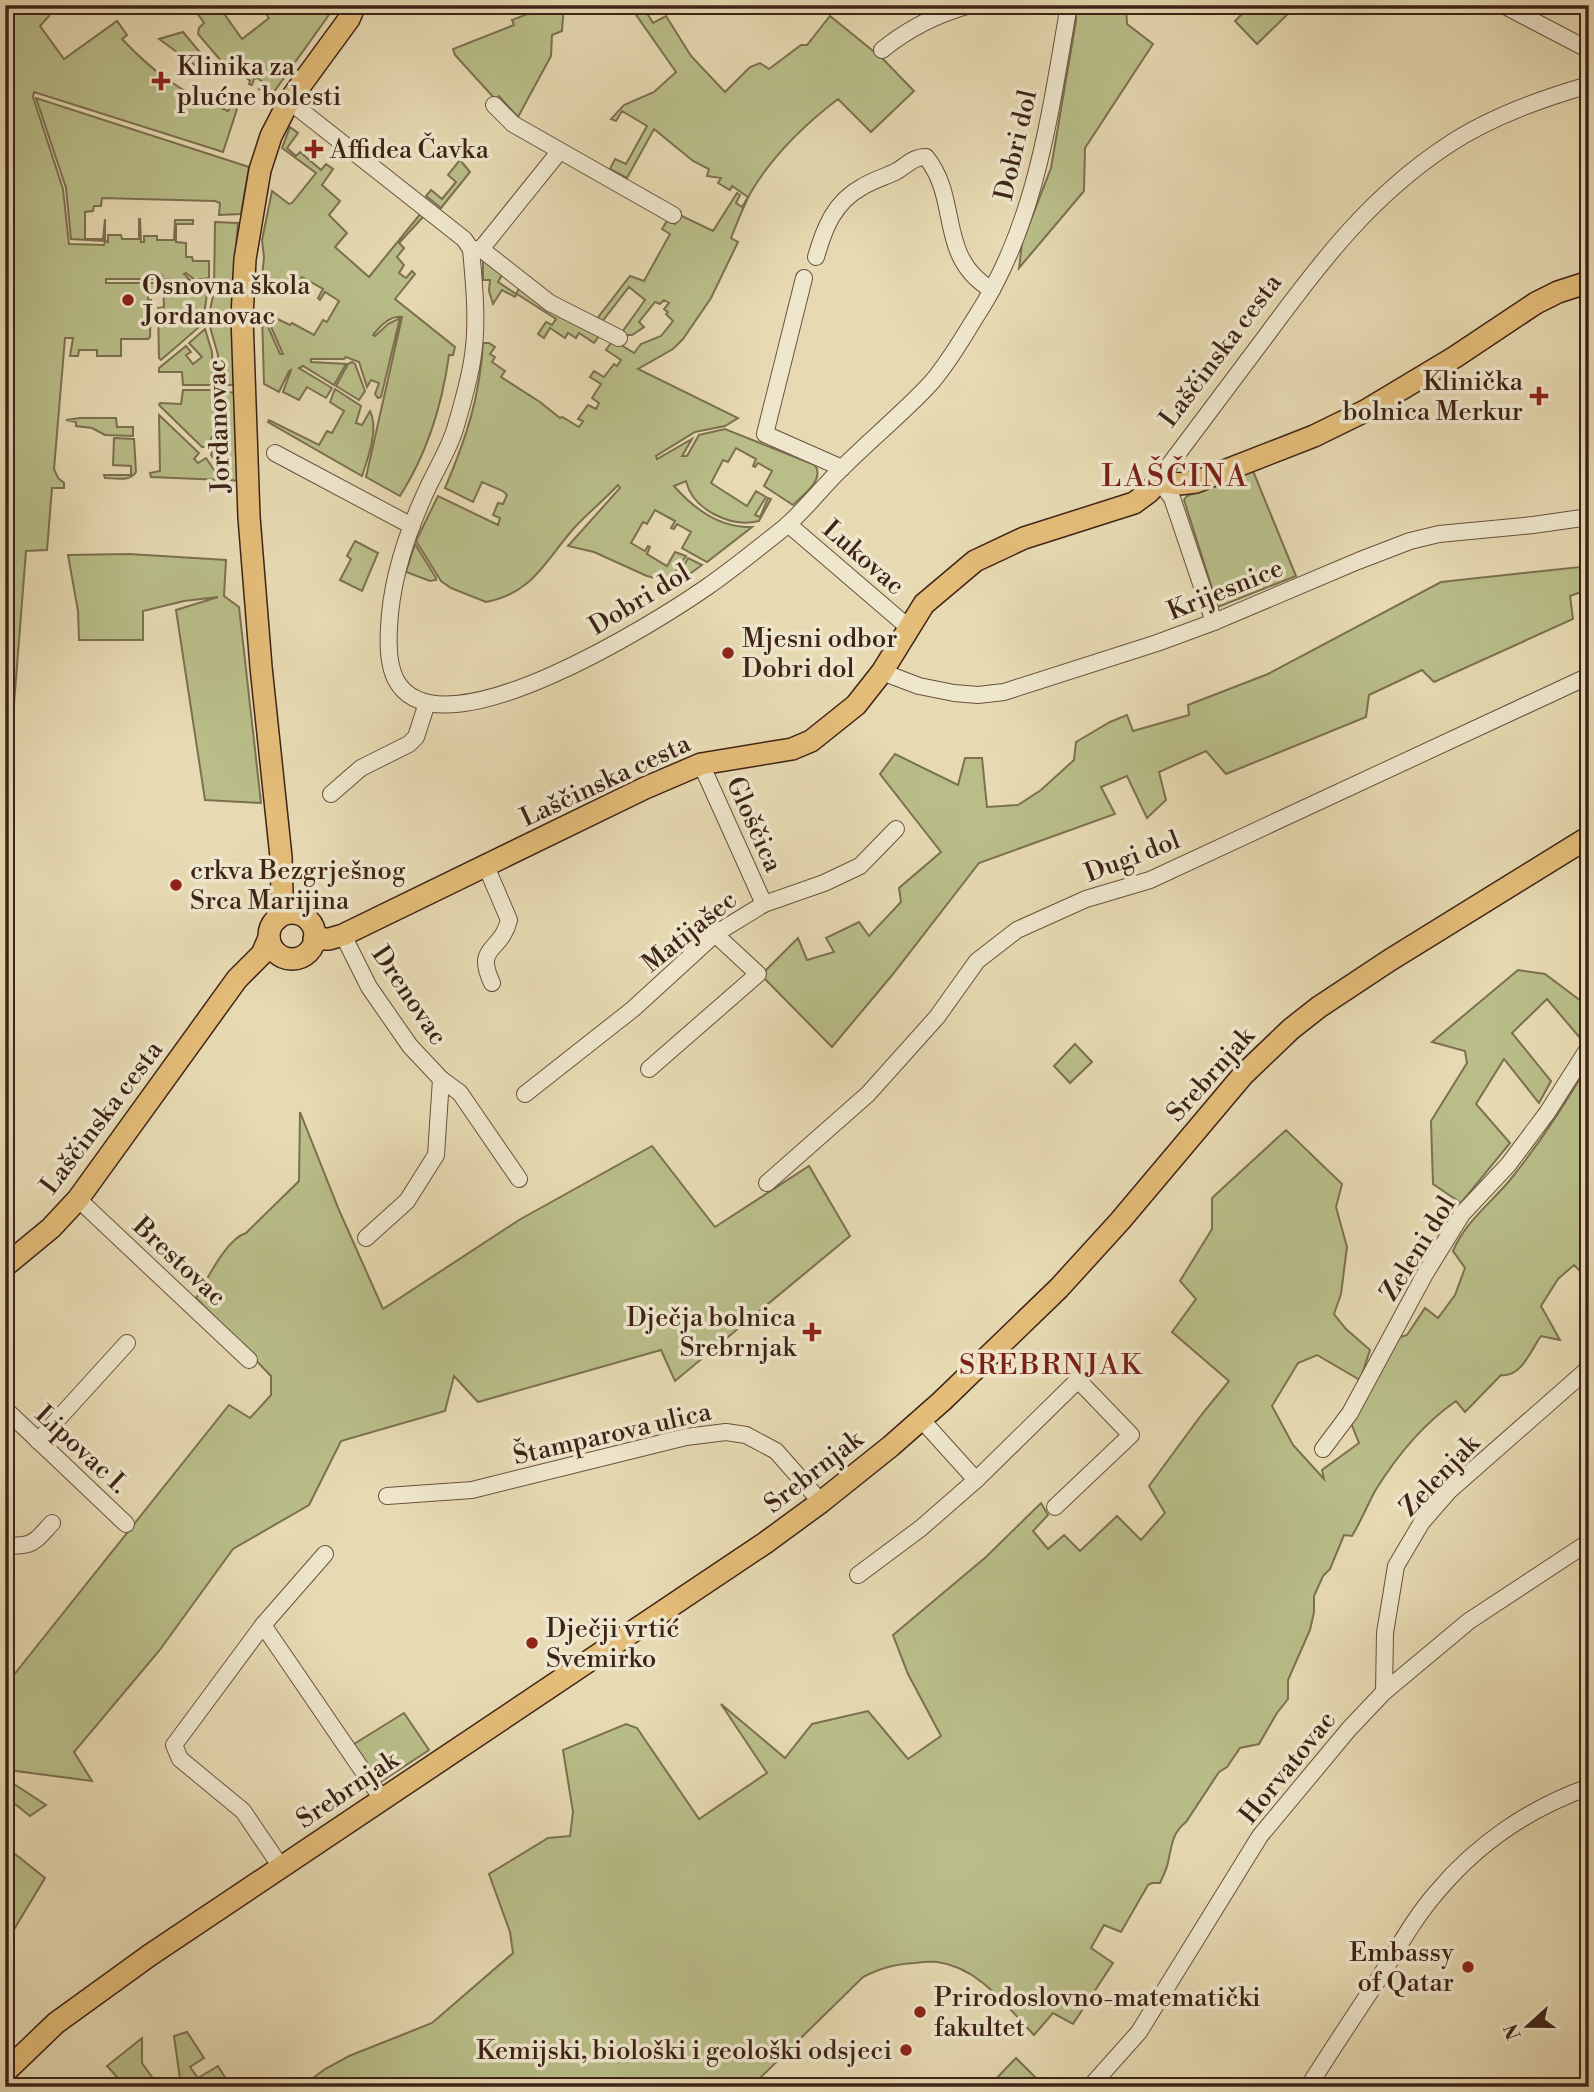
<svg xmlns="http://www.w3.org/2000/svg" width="1594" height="2092" font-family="'Libre Bodoni',serif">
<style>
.green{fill:#b9be89;stroke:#7c7050;stroke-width:2}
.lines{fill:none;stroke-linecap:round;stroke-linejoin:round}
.minor-casing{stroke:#68513e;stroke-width:18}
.major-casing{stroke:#3e2318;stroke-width:24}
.minor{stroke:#efe7cd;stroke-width:16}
.major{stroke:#e4bd79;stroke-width:21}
.poi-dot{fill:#8f2418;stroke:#efe7cd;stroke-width:2.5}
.labels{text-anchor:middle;stroke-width:7;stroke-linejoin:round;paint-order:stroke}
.poi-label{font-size:26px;fill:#3e2318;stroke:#efe7cd;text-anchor:start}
.street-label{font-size:26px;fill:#3e2318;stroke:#efe7cd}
.neighbourhood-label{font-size:28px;letter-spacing:2px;fill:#7a1f14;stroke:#efe7cd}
.quarter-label{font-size:30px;letter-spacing:2px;fill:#7a1f14;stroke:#efe7cd}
</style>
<rect width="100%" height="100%" fill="#e7dab2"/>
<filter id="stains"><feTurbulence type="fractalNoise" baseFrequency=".00286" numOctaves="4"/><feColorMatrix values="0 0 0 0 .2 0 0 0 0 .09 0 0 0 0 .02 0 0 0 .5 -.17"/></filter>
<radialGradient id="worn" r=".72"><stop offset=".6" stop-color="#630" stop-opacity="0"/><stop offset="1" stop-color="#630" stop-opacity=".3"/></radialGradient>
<g class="green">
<path d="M 5,5 L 51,5 L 49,16 L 40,26 L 64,59 L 117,21 L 127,35 L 122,39 C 156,75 182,93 228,111 L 231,106 L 237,109 L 223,152 L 34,92 L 33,97 L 63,189 L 69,244 L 104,245 L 105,241 L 71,239 L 66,188 L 36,98 L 249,167 L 241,214 L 219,215 L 220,203 L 215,201 L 102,198 L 101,206 L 94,206 L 93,211 L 85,212 L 85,239 L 103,239 L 105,219 L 105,241 L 108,242 L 108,235 L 121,235 L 122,239 L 139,239 L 139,219 L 140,219 L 141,242 L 144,242 L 144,236 L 157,236 L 157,240 L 174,240 L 175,220 L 193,220 L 193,224 L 176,224 L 176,242 L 186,243 L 186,257 L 192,257 L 193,261 L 209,261 L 209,278 L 195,280 L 186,273 L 184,274 L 190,280 L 163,279 L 162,275 L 161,279 L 106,279 L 106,283 L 159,283 L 159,293 L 148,294 L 148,300 L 151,300 L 150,337 L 148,339 L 121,339 L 121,356 L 97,356 L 97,350 L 79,350 L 78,356 L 70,356 L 73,338 L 65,338 L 54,469 L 58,478 L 64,483 L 64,488 L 52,488 L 47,550 L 26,551 L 9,768 L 5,768 Z"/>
<path d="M 195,5 L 218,5 L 242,39 L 269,18 L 260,5 L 336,5 L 271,96 L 259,89 L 263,83 L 258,78 L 254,79 L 252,85 L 249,84 L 250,81 L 236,67 L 238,64 L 235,61 L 228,69 L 198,34 L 199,28 L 204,23 L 193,7 Z"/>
<path d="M 550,5 L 564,5 L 562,31 L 552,35 L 551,56 L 518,117 L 499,96 L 495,99 L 455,55 L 453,49 L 514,25 L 512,20 Z"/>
<path d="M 639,5 L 642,5 L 653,23 L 666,16 L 691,56 L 725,92 L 750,67 L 760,63 L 769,69 L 801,45 L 807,45 L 830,16 L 883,59 L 914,91 L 871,132 L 838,99 C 804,125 773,155 751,192 C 743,207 737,223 731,238 L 738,242 L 711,298 L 683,339 L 673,349 L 638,369 L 738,418 L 725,426 L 695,432 L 656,456 L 657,459 L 692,439 L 682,456 L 687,456 L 699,435 L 725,429 L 815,465 C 825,480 803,495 793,505 L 764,486 L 772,471 L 758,463 L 755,467 L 753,466 L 756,459 L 736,448 L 728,462 L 723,460 L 711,483 L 747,506 L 756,491 L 766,497 L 755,515 L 760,517 L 768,498 L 771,499 L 759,521 C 731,528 693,510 686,481 L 674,486 C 694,509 721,528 752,527 L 707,562 L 682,548 L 691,532 L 677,524 L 674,529 L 671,528 L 675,521 L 655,510 L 647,524 L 643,522 L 631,543 L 645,551 L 648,546 L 650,547 L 647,554 L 667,566 L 675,552 L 686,556 L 674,574 L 678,576 L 688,558 L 702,565 L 676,584 L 647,576 L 594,552 L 568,546 L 620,488 L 618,485 C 604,500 588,513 575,527 C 546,559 534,593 486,602 L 451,588 L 441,581 L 416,541 L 438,496 L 498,525 L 500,518 L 493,515 L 498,503 L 503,504 L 507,495 L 503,491 L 482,482 L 473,502 L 445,488 C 466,439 480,397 483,343 L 489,343 L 495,347 L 490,354 L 495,357 L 492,362 L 505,371 L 501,377 L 540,402 L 560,418 L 562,417 L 579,427 L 583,421 L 578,419 L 588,405 L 596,409 L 599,403 L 592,398 L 601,384 L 590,377 L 594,371 L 604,377 L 614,364 L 617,366 L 621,360 L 606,350 L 613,340 L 634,353 L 641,344 L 661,336 L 673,321 L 666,314 L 668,312 L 664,309 L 669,303 L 664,300 L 660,304 L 655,302 L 639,322 L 644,327 L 632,335 L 620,335 L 645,300 L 629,287 L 601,323 L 596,320 L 630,276 L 644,281 L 670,234 L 662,229 L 667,221 L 675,224 L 680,215 L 713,231 L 737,193 L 740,195 L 736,203 L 742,207 L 748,197 L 732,186 L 730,190 L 718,183 L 721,178 L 707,176 L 709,169 L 693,161 L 654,129 L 627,178 L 610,169 L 615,159 L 626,164 L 647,126 L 622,111 L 616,121 L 611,119 L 624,105 L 654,92 L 676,72 L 632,9 Z"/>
<path d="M 1076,5 L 1126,5 L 1127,24 L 1153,44 L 1085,148 L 1084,191 L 1019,268 L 1022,243 L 1051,168 L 1076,21 Z"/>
<path d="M 1251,5 L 1295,5 L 1296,6 L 1257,44 L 1235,21 Z"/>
<path d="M 183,32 L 218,74 L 219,76 L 196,66 L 159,39 Z"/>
<path d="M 290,127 L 298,133 L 287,148 L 296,156 L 300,152 L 321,170 L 326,164 L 333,169 L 322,185 L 340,201 L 329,215 L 347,233 L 335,247 L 369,277 L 421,213 L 424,216 L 399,243 L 404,248 L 397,257 L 404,265 L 399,273 L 406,278 L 412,271 L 415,274 L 395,299 L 455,347 L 453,355 L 449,355 C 442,406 428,452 400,496 L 366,477 L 402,317 C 390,315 380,326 373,335 L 375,336 L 388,324 L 400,318 L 381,397 L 378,398 L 375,394 L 379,383 L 371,380 L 367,387 L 359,362 L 346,357 L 344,359 L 311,359 L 311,362 L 346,364 L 334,385 L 303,366 L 299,368 L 332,388 L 326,398 L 307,387 L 299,400 L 283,392 L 291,370 L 289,371 L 279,392 L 264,384 L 262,313 L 280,354 L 283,354 L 265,313 L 290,325 L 292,323 L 314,335 L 323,320 L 327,322 L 339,301 L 325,292 L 320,300 L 318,298 L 323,289 L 302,277 L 293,292 L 262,277 L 264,257 L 262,240 L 272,191 L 289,204 L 292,203 L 316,173 L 282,148 Z"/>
<path d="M 460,160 L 470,172 L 441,208 L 426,196 L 431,190 L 442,199 L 456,182 L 448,175 Z"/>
<path d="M 215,222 L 238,223 L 232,295 L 234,385 L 218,385 L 218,355 L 208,320 L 214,291 Z"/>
<path d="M 483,258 L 503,273 L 498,282 L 516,294 L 521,285 L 599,336 L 594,343 L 579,333 L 576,338 L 568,333 L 565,338 L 550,328 L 544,338 L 538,334 L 546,322 L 552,325 L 556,319 L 517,294 L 515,297 L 502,290 L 493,304 L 489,291 L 490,280 L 483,280 Z"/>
<path d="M 163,283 L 206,284 L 208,287 L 204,315 L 198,328 L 161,360 L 159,358 L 158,308 L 164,307 Z"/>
<path d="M 205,329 L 212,352 L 213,385 L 183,385 L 182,372 L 159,372 L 159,368 L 186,346 L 191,352 L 186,355 L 193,364 L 202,357 L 189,343 Z"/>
<path d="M 352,362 L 355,364 L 365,391 L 359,400 L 336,386 L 348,364 Z"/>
<path d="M 335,389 L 361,406 L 356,423 L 362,425 L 370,411 C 379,428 368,458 362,476 L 268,422 L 269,420 L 319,445 L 327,431 L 332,433 L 344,411 L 330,402 Z"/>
<path d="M 183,390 L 214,390 L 214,433 L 207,447 L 202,447 L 159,405 L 160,403 L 181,404 Z"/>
<path d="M 218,390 L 235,393 L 239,481 L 230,480 L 211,455 L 219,428 Z"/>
<path d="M 159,415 L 199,453 L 194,459 L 198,463 L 206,458 L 221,480 L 151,477 L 150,473 L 160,471 Z"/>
<path d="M 80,418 L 116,418 L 117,427 L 133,427 L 133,436 L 105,435 L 92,428 L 76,426 L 76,422 L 66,420 Z"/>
<path d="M 114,438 L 134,439 L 136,472 C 130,482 115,478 105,478 L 104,475 L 131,475 L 131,466 L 113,465 Z"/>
<path d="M 1253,471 L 1296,576 L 1218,607 L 1184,500 L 1187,496 Z"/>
<path d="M 355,541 L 378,553 L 362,591 L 340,580 L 351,559 L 347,556 Z"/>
<path d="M 415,544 L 436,578 L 436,580 L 430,581 L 406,572 Z"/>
<path d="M 129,554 L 226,560 L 224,596 L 239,607 L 261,803 L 205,800 L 176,610 L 218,597 L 184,601 L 143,611 L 143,640 L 79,640 L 78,611 L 68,555 Z"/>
<path d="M 1589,566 L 1589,589 L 1570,596 L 1573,619 L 1434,682 L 1422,670 L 1369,695 L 1366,717 L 1226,774 L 1206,751 L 1159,772 L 1166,800 L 1147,818 L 1127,776 L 1101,787 L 1115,814 L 979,863 L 893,974 L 832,1047 L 761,975 L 798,938 L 807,960 L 834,952 L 826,938 L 859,922 L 869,936 L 901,902 L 899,888 L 941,852 L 880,774 L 895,754 L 958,785 L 965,758 L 982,758 L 987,807 L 1018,805 L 1041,790 L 1074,760 L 1076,742 L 1110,722 L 1127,715 L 1133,731 L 1189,715 L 1188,705 L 1268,674 L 1441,582 Z"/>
<path d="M 1518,970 L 1545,974 L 1589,1007 L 1589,1027 L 1580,1038 L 1547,999 L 1512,1033 L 1551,1081 L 1539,1103 L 1504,1059 L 1476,1104 L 1510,1143 L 1461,1203 L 1433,1184 L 1431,1121 L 1467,1063 L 1465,1051 L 1432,1042 Z"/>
<path d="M 1075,1044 L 1092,1062 L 1070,1083 L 1054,1066 Z"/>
<path d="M 1589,1063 L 1589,1277 L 1587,1278 L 1574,1265 L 1558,1279 L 1541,1306 L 1560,1340 L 1541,1336 C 1531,1350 1521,1378 1501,1375 L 1465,1412 L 1456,1401 C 1423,1424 1396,1457 1375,1491 C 1367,1506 1361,1521 1352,1536 L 1344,1535 L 1330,1569 L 1323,1576 L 1314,1596 L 1314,1612 L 1310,1630 L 1288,1680 L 1288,1699 L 1277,1713 L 1259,1744 L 1240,1748 L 1227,1767 L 1219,1772 L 1186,1822 C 1172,1833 1172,1845 1168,1862 C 1167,1869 1163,1876 1160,1883 L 1152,1883 L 1148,1885 L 1121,1932 L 1104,1925 L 1091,1948 L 1113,1963 L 1073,2024 L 1053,2013 L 1034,2035 C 1007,2007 979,1967 937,1962 C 930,1961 922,1962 915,1963 C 895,1964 881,1968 863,1977 L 751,2087 L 301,2087 L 325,2069 L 349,2056 L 432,2023 L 513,1953 L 510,1932 L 489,1874 L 548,1838 L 570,1836 L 573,1812 L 563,1750 L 626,1724 L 637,1728 L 699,1819 L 767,1773 L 721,1704 L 785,1758 L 812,1724 L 868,1711 L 908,1759 L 941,1736 L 908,1674 L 893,1635 L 986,1557 L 1041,1503 L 1048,1515 L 1033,1531 L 1048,1549 L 1064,1535 L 1080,1551 L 1117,1516 L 1141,1540 L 1165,1513 L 1149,1486 L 1202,1414 L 1229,1381 L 1172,1332 L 1196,1299 L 1180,1281 L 1212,1229 L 1212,1198 L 1286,1130 L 1342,1184 L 1336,1207 L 1347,1247 L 1341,1294 L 1334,1314 L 1346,1329 L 1370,1350 L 1360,1380 L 1317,1355 L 1298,1363 L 1272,1406 L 1293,1445 L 1324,1479 L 1322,1470 L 1359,1443 L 1351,1423 L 1397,1338 L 1407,1335 L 1425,1308 L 1438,1318 L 1455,1295 L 1465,1268 L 1453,1251 C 1465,1222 1490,1204 1510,1180 C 1539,1144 1566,1103 1589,1063 Z"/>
<path d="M 300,1112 L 339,1210 L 383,1309 L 519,1220 L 652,1146 L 715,1227 L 809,1166 L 850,1236 L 675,1381 L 661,1350 L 478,1402 L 454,1376 L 445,1411 L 341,1441 L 309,1505 L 233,1549 L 159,1651 L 74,1752 L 92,1781 L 8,1770 L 11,1782 L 46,1805 L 30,1816 L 5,1796 L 5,1686 L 229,1405 L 250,1418 L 271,1395 L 271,1376 L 196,1298 C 207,1280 226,1239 246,1233 L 299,1181 Z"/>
<path d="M 404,1713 L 429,1750 L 379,1783 L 354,1744 Z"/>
<path d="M 5,1846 L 45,1878 L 10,1936 L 5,1932 Z"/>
<path d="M 187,2032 L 204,2058 L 190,2067 L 198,2078 L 218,2066 L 231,2087 L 179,2087 L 181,2086 L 174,2036 Z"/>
<path d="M 142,2038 L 142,2063 L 159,2087 L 126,2087 L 107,2066 Z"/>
<path d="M 1016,2058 L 1045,2087 L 988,2087 Z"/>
</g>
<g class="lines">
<g class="minor-casing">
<g id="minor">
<path d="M 1503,5 L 1589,50"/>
<path d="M 882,50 C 909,28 937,14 970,5"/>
<path d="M 289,101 L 464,239 L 471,249 L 481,249 L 550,303 L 619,338"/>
<path d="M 494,105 L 513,124 L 673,215"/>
<path d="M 471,249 C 474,283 478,321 473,355 C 470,379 462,405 455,429 C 449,448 439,465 430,483 C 408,529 391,577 389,628 C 388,644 388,665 396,680 C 439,760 658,621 707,587 C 734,568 760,547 785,527 C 806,509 823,486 843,467 C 871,439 903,413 930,384 C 948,364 963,337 977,315 C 1037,222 1050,112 1069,5"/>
<path d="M 481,249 L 559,152"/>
<path d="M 816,257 C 824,229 834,202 862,187 C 873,180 885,177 897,171 C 907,165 913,157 926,157 C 961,200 936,257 992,290"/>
<path d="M 804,278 L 765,434 L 842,468"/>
<path d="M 275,453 L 412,526"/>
<path d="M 788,524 L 908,627"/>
<path d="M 1214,622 L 1172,498 L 1159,481 L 1170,464 C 1203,420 1236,376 1269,332 C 1322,260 1372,195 1448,145 C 1490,117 1540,99 1589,85"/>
<path d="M 882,672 L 919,686 L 954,693 L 978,695 L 1004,692 L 1157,643 L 1214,622 L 1358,561 L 1410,541 L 1439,534 L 1533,525 L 1589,517"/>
<path d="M 701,764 L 764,904"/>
<path d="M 331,794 L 361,768 L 409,744 L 416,737 L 427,703"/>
<path d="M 486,866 L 509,920 C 501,953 474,945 492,983"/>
<path d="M 343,935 L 369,987 L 410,1046 L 441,1079 L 436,1155 L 407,1201 L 366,1238"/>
<path d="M 649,1069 L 758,974 L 715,934"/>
<path d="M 441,1079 L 460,1093 L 519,1179"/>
<path d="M 525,1094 L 633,1009 L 715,934 L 764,904 L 824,883 L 860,866 L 896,829"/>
<path d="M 767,1183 L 868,1094 L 937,1017 L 977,961 L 1017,930 L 1086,899 L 1150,880 L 1589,676"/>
<path d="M 78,1199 L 249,1360"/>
<path d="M 5,1409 L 126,1524"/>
<path d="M 921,1419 L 976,1480 L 1078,1380 L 1131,1435 L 1055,1507"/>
<path d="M 38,1441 L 127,1343"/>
<path d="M 1323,1449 L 1350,1413 L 1425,1274 L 1462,1214 L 1508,1165 L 1547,1113 L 1589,1047"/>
<path d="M 387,1496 L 472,1490 L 686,1437 L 726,1432 L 746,1435 L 776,1451 L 821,1502"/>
<path d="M 5,1548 C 12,1545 16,1546 23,1545 C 36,1544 43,1532 52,1523"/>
<path d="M 858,1575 L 921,1528 L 976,1480"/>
<path d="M 263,1625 L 382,1799"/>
<path d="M 1384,1692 L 1385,1633 L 1396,1566 L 1422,1522 L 1449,1491 L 1589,1368"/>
<path d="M 281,1867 L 243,1811 L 180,1759 L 174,1745 L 263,1625 L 325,1554"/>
<path d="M 1090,2087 L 1139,2032 L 1260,1836 L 1349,1729 L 1384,1692 L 1469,1621 L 1589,1542"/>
<path d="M 1308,2087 C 1331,2051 1354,2016 1378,1980 C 1397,1950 1414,1918 1437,1892 C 1477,1844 1530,1808 1589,1787"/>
</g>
</g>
<g class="major-casing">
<g id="major">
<circle cx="292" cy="936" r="23"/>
<path d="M 277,919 L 282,893 L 281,857 L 261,667 L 249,517 L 242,317 L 245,259 L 260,170 L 271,136 L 289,101 L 349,19 L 355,5"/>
<path d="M 314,939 L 329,939 L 343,935 L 645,788 L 701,764 L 792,749 L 811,741 L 856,705 L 882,672 L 924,604 L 975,561 L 1024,538 L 1134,503 L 1149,492 L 1159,481 L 1179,484 L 1196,482 L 1314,436 L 1365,411 L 1455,357 L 1536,303 L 1558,292 L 1589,282"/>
<path d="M 5,1266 L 51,1228 L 78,1199 L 237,979 L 262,954 L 269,938"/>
<path d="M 5,2072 L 56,2023 L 150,1955 L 765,1543 L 821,1502 L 891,1446 L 942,1401 L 1059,1288 L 1120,1221 L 1243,1075 L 1291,1029 L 1319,1007 L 1390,960 L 1589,837"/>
</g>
</g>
<use href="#minor" class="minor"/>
<use href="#major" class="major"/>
</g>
<g class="poi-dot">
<path d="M157.5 70.5h7v7h7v7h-7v7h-7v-7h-7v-7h7z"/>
<path d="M310.5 138.5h7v7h7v7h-7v7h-7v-7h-7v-7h7z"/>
<circle cx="128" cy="300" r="7"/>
<path d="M1535.5 385.5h7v7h7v7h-7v7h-7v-7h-7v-7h7z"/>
<circle cx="728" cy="653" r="7"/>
<circle cx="176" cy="885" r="7"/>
<path d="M808.5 1321.5h7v7h7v7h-7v7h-7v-7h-7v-7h7z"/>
<circle cx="532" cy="1643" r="7"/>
<circle cx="1468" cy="1967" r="7"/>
<circle cx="920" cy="2012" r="7"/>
<circle cx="906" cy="2050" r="7"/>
</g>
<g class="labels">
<g class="poi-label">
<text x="177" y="75">Klinika za<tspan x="177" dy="30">plućne bolesti</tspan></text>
<text x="330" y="158">Affidea Čavka</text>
<text x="142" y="294">Osnovna škola<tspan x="142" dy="30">Jordanovac</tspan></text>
<text x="1523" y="390" text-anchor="end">Klinička<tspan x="1523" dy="30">bolnica Merkur</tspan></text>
<text x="742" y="647">Mjesni odbor<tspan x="742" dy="30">Dobri dol</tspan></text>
<text x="190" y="879">crkva Bezgrješnog<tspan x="190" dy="30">Srca Marijina</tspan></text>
<text x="796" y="1326" text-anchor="end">Dječja bolnica<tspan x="796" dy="30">Srebrnjak</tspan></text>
<text x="546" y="1637">Dječji vrtić<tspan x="546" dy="30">Svemirko</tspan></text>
<text x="1454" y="1961" text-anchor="end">Embassy<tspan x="1454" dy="30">of Qatar</tspan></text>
<text x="934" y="2006">Prirodoslovno-matematički<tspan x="934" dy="30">fakultet</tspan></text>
<text x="892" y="2059" text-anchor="end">Kemijski, biološki i geološki odsjeci</text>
</g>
<g class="street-label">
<text transform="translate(1015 145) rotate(-77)" y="9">Dobri dol</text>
<text transform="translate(1220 350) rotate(-53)" y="9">Laščinska cesta</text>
<text transform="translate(218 426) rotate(-92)" y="9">Jordanovac</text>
<text transform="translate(864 557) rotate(41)" y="9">Lukovac</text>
<text transform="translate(1225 589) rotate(-22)" y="9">Krijesnice</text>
<text transform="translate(639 599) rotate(-31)" y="9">Dobri dol</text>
<text transform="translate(605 780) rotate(-25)" y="9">Laščinska cesta</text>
<text transform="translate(755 824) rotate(66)" y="9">Gloščica</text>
<text transform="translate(1132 856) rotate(-21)" y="9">Dugi dol</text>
<text transform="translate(689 931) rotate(-39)" y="9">Matijašec</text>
<text transform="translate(410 995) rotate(56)" y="9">Drenovac</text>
<text transform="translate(1210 1074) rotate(-48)" y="9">Srebrnjak</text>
<text transform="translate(101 1117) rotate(-53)" y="9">Laščinska cesta</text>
<text transform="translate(1417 1248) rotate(-58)" y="9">Zeleni dol</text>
<text transform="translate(180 1261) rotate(43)" y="9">Brestovac</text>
<text transform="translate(612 1433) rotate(-13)" y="9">Štamparova ulica</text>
<text transform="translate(82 1449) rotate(43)" y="9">Lipovac I.</text>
<text transform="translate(813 1471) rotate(-38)" y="9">Srebrnjak</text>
<text transform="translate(1439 1475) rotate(-46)" y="9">Zelenjak</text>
<text transform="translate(1287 1767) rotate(-51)" y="9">Horvatovac</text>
<text transform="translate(347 1789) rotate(-34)" y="9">Srebrnjak</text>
</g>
<g class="neighbourhood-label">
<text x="1051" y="1374">SREBRNJAK</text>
</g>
<g class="quarter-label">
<text x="1175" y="486">LAŠČINA</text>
</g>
</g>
<rect width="1594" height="2092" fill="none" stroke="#e7dab2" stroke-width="28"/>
<rect x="7" y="7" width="1580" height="2078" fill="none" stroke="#3e2318" stroke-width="3.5"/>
<rect x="14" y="14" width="1566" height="2064" fill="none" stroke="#3e2318" stroke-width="2"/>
<g transform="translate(1528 2026) rotate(249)" stroke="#efe7cd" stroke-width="5" paint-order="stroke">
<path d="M0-5L12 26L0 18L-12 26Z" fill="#3e2318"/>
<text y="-10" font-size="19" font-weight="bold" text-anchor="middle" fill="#3e2318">N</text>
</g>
<rect width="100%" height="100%" filter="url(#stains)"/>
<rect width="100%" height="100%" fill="url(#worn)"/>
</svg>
